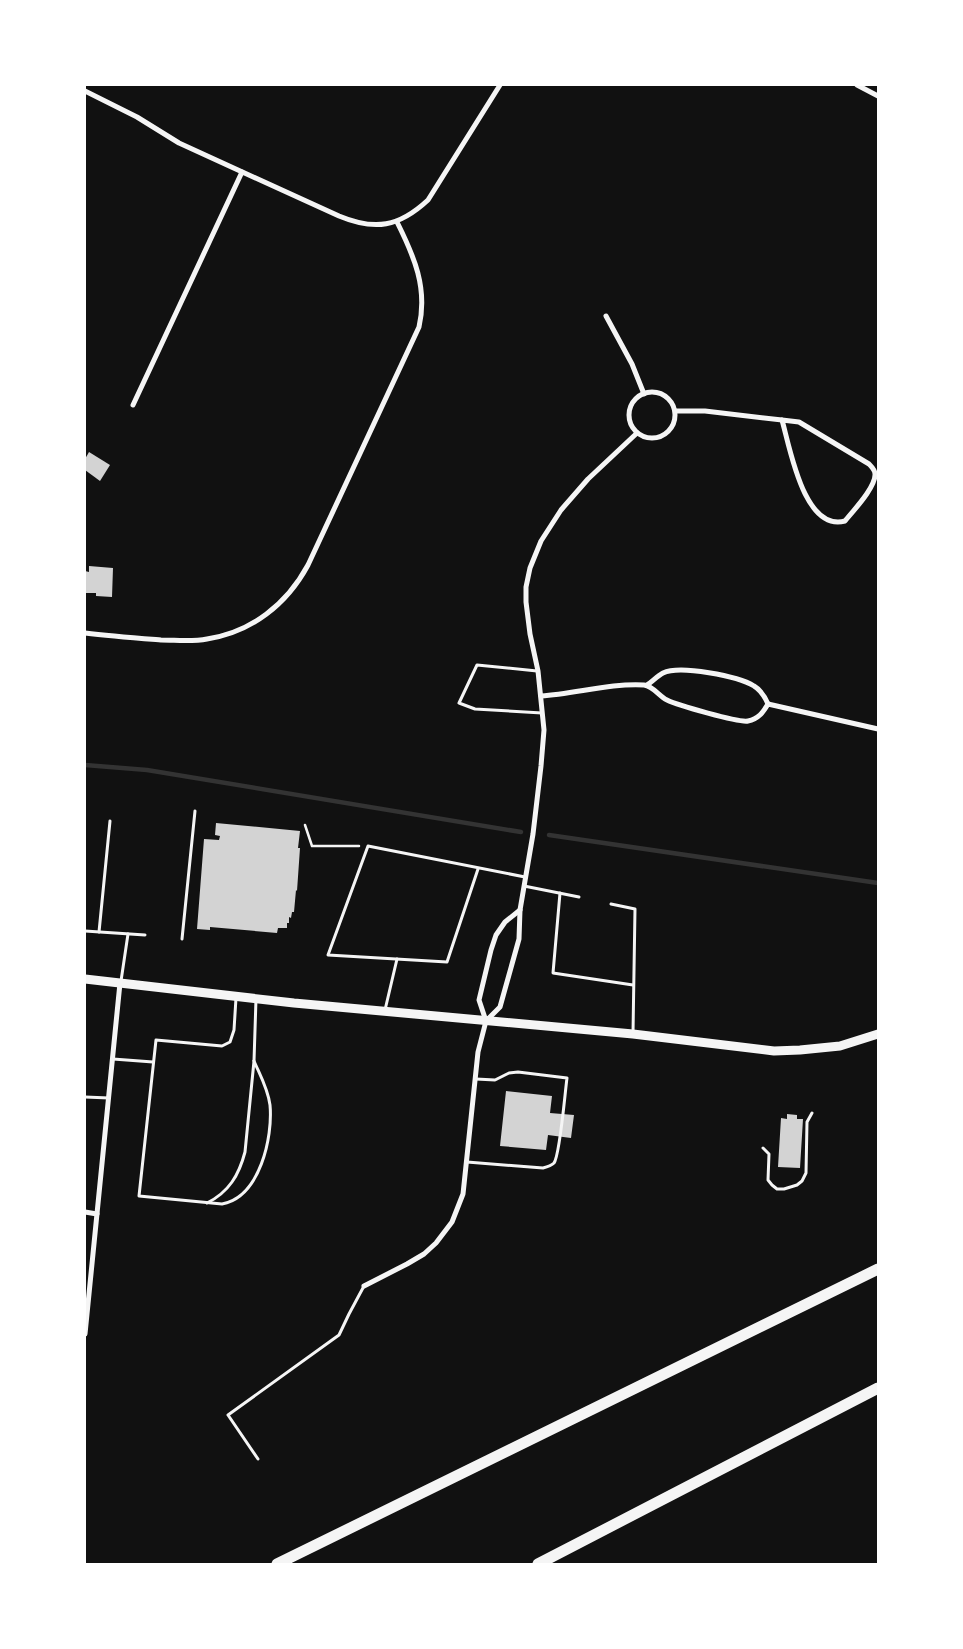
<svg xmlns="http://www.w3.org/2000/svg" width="963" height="1649" font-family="Jost,sans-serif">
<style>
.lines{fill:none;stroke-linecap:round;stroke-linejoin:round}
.stream{stroke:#333;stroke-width:4.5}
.building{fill:#d3d3d3}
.path{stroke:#f5f5f5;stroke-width:2.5}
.service{stroke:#f5f5f5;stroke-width:3}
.minor{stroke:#f5f5f5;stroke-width:5}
.secondary{stroke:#f5f5f5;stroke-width:9}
.motorway{stroke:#f5f5f5;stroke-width:11}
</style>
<rect width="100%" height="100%" fill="#111"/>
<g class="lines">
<g class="stream">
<path d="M 85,765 L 147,770 L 521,832"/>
<path d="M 549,835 L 878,883"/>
</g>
</g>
<g class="building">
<path d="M 89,452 L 110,465 L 100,481 L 85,470 L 85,459 Z"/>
<path d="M 89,566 L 113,568 L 112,597 L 96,596 L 96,593 L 85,593 L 85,571 L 89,572 Z"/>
<path d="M 216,823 L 300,831 L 298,848 L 300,848 L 297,891 L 296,890 L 294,912 L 292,912 L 291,918 L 289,917 L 289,923 L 287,923 L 287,928 L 278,928 L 277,933 L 210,927 L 210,930 L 197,929 L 204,839 L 219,840 L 220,836 L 215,835 Z"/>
<path d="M 506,1091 L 552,1096 L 550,1113 L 574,1115 L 571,1138 L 548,1135 L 546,1150 L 500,1146 Z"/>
<path d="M 787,1114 L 797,1115 L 797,1119 L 803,1119 L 800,1168 L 778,1167 L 781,1118 L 787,1119 Z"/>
</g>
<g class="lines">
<path class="path" d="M 305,825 L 312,846 L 359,846"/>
<g class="service">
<path d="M 537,671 L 477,665 L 459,703 L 475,709 L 542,713"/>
<path d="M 478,869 L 447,962 L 328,955 L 368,846 L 525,877"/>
<path d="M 524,886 L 579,897"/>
<path d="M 560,893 L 553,973 L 633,985"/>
<path d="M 611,904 L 635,909 L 633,1033"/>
<path d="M 85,931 L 145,935"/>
<path d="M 99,932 L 110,821"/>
<path d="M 182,939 L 195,811"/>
<path d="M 121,981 L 128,934"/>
<path d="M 236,998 L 234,1030 L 230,1042 L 222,1046 L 156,1040 L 139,1196 L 222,1204 C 260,1197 273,1137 270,1105 C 268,1089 260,1075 254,1061"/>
<path d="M 385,1010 L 397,959"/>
<path d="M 113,1059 L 153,1062"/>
<path d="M 85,1097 L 109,1098"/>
<path d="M 763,1148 L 769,1154 L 768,1180 L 772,1185 L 777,1189 L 784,1189 L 797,1185 L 802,1181 L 806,1173 L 807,1122 L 812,1113"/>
<path d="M 467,1162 L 543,1168 C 547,1167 551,1166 554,1163 C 560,1155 565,1092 567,1078 L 518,1072 L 509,1073 L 495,1080 L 476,1079"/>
<path d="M 207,1203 C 229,1192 239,1175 245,1152 L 254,1061 L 256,999"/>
<path d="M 258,1459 L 228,1415 L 339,1335 L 349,1314 L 364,1286"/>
</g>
<g class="minor">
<path d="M 857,85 L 878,96"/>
<path d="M 85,91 L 137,117 L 179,143 L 339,216 C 375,231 399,227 428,200 L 500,85"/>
<path d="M 606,316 L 632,364 L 644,394"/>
<circle cx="652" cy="415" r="23"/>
<path d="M 133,405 L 242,172"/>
<path d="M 675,411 L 705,411 L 782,420"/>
<path d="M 782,420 L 799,422 L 869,464 C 872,467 875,470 875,474 C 876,487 853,511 845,521 C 804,532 790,448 782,420 Z"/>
<path d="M 85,633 C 110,636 136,638 161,640 C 176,640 192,642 207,639 C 252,632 287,604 308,565 L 419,327 C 428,288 414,256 397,222"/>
<path d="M 647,685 C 652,682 657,676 663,673 C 680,665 738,676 754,686 C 761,690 765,697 768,704"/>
<path d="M 541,696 C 575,694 610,683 644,685 C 653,686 659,696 667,700 C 677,705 739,723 748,721 C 759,719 763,712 768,704 L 878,729"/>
<path d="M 486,1021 L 479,1000 L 491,950 L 496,935 L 505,922 L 520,910"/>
<path d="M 85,1212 L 97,1214"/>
<path d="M 364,1286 L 407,1264 L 424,1254 L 436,1243 L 452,1222 L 463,1194 L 478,1052 L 486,1021 L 500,1007 L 519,939 L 520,910 L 533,834 L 541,766 L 544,730 L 538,671 L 530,634 L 526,602 L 526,587 L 530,568 L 541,541 L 561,510 L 588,479 L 637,433"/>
<path d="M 85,1334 L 120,983"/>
</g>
<path class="secondary" d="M 85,979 L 294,1003 L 633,1034 L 774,1051 L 800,1050 L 840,1046 L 878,1034"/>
<g class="motorway">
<path d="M 277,1564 L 878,1269"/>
<path d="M 538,1564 L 878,1388"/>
</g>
</g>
<rect width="963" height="1649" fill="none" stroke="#ffffff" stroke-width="172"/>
</svg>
